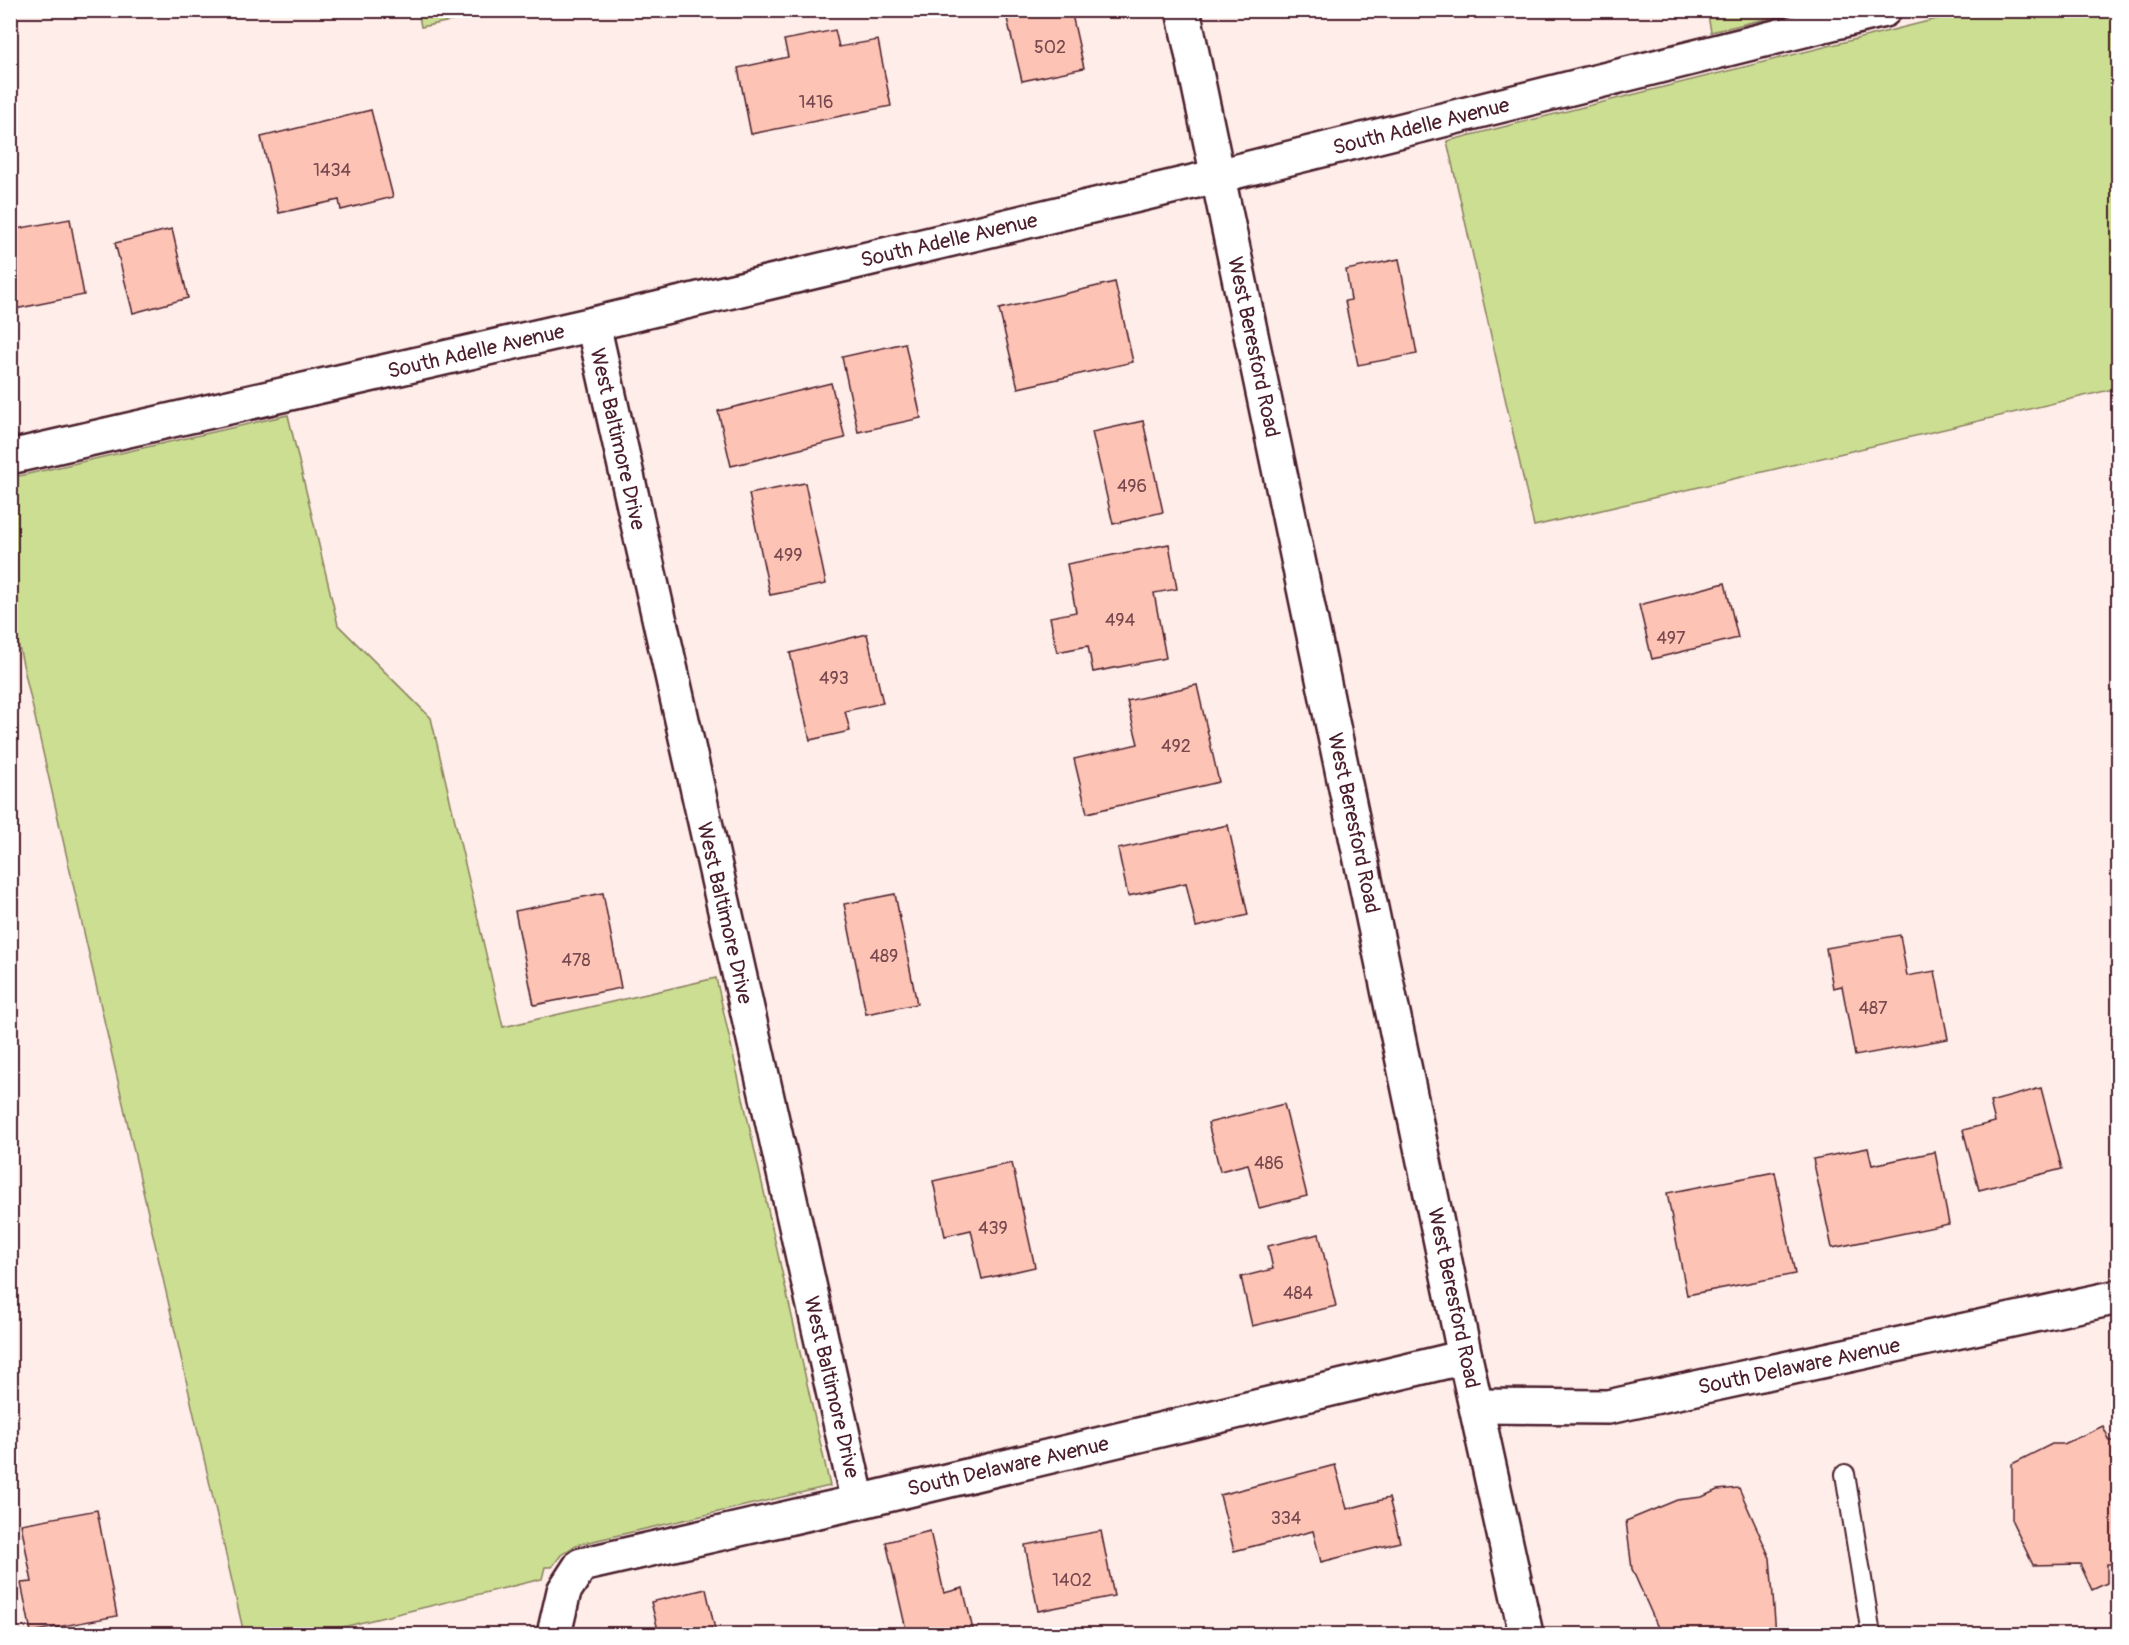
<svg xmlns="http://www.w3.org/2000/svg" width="2129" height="1645" font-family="Pangolin,sans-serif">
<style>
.green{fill:#cbde92;stroke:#8a7e5e;stroke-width:1.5}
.building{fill:#fdc3b5;stroke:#4a1f2b;stroke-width:1.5}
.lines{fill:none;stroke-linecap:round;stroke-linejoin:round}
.service-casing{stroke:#4a1f2b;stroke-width:22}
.minor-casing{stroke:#4a1f2b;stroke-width:38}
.tertiary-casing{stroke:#4a1f2b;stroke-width:38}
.path{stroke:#4a1f2b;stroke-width:4;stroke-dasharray:1.5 4.5;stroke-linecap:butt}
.service{stroke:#fff;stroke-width:18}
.minor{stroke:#fff;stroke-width:33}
.tertiary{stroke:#fff;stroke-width:33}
.labels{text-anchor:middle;stroke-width:6;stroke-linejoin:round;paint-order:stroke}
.number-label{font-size:18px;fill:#77484e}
.street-label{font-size:21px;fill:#4a1f2b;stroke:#fff}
</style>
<rect width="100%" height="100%" fill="#feede9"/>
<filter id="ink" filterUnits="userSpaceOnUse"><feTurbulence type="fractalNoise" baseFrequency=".0167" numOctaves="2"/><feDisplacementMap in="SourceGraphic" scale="12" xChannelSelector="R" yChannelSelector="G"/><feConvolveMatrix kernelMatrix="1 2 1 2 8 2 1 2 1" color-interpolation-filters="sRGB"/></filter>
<g filter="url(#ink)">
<g class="green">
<path d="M 418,10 L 500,10 L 500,11 L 421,27 Z"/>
<path d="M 1707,10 L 1798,10 L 1798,11 L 1711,32 Z"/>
<path d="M 1973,10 L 2118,11 L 2118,388 L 1534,526 L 1447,141 Z"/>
<path d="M 288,415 L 338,625 L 431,718 L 503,1027 L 716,978 L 830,1486 L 576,1545 L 561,1555 L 552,1567 L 545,1567 L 542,1579 L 314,1634 L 244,1634 L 11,612 L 10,478 Z"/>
</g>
<g class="building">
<path d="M 1005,10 L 1071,10 L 1084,68 L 1022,81 Z"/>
<path d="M 835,30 L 839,47 L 878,40 L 891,106 L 751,134 L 738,68 L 788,57 L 784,40 Z"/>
<path d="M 371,110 L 393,197 L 341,210 L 339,200 L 279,213 L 261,137 Z"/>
<path d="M 70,219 L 84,295 L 10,310 L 10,230 Z"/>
<path d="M 172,229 L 188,298 L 133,313 L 115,243 Z"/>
<path d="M 1399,259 L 1417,354 L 1358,365 L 1345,301 L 1351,300 L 1346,270 Z"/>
<path d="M 1115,282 L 1133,362 L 1018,388 L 999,309 Z"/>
<path d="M 905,343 L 921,418 L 858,432 L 842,357 Z"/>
<path d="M 831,383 L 845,438 L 731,466 L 718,411 Z"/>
<path d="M 1143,421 L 1163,512 L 1113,524 L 1092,432 Z"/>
<path d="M 805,483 L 826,584 L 770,595 L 749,494 Z"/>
<path d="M 1169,544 L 1177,589 L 1154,593 L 1166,658 L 1093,672 L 1088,646 L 1057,652 L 1050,617 L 1076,612 L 1067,564 Z"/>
<path d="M 1725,583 L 1738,638 L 1652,659 L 1639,605 Z"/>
<path d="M 867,634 L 883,703 L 845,711 L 850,731 L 810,740 L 790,653 Z"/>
<path d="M 1197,685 L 1219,782 L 1087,813 L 1074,759 L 1138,744 L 1127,701 Z"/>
<path d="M 1228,825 L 1248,915 L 1196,927 L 1186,883 L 1128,896 L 1118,849 Z"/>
<path d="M 603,893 L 621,988 L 534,1005 L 515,911 Z"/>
<path d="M 895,894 L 917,1004 L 866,1014 L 844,904 Z"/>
<path d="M 1900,935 L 1907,976 L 1935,971 L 1948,1039 L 1855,1056 L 1842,986 L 1833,988 L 1826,948 Z"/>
<path d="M 2041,1088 L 2062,1169 L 1979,1190 L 1963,1130 L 1995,1122 L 1990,1102 Z"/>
<path d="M 1284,1104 L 1307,1196 L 1259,1208 L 1248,1164 L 1220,1171 L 1208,1123 Z"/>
<path d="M 1868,1148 L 1872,1165 L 1935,1152 L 1949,1224 L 1832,1248 L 1813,1159 Z"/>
<path d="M 1012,1163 L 1035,1267 L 982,1279 L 971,1230 L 945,1236 L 933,1181 Z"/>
<path d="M 1775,1172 L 1795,1274 L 1687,1295 L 1667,1193 Z"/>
<path d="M 1319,1234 L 1336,1306 L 1252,1326 L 1241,1277 L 1273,1269 L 1268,1246 Z"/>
<path d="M 2103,1426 L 2110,1441 L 2118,1441 L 2118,1564 L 2107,1564 L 2107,1583 L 2092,1590 L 2080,1564 L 2033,1565 L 2012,1521 L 2012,1464 L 2052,1444 L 2064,1444 Z"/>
<path d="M 1335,1465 L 1347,1509 L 1389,1498 L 1400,1542 L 1321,1562 L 1313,1531 L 1234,1551 L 1220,1495 Z"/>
<path d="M 1739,1488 L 1770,1558 L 1776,1634 L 1649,1634 L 1659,1630 L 1632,1569 L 1626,1521 L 1677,1500 L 1702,1497 L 1717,1490 Z"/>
<path d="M 97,1510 L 117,1616 L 31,1632 L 21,1583 L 32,1582 L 21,1524 Z"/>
<path d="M 930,1531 L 944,1593 L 963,1588 L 974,1634 L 907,1634 L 886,1542 Z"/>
<path d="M 1101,1531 L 1114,1596 L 1038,1611 L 1025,1545 Z"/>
<path d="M 706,1589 L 716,1634 L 659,1634 L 651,1602 Z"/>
</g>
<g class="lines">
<g class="service-casing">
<path id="service" d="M 1845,1474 L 1871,1634"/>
</g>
<g class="minor-casing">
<g id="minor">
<path d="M 593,324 L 858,1502"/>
<path d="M 1477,1406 L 1608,1407 L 2118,1297"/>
<path d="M 554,1634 L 564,1591 L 581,1565 L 858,1502 L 1465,1357"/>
</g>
</g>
<g class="tertiary-casing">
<g id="tertiary">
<path d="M 1183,10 L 1465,1357 L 1526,1634"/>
<path d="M 10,457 L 593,324 L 1218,176 L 1884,10"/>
</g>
</g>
<path class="path" d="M 2118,139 L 2116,140 L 2118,152"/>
<use href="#service" class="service"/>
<use href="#minor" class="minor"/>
<use href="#tertiary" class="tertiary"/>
</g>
</g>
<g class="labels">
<g class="number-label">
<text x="1050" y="53">502</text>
<text x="816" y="108">1416</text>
<text x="332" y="176">1434</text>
<text x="1132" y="492">496</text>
<text x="788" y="561">499</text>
<text x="1120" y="626">494</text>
<text x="1671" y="644">497</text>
<text x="834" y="684">493</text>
<text x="1176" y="752">492</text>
<text x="884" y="962">489</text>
<text x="576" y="966">478</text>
<text x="1873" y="1014">487</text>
<text x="1269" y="1169">486</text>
<text x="993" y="1234">439</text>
<text x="1298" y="1299">484</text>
<text x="1286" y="1524">334</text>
<text x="1072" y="1586">1402</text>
</g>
<g class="street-label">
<text transform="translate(1421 126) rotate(-14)" y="7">South Adelle Avenue</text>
<text transform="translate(949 240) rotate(-13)" y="7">South Adelle Avenue</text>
<text transform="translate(1254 347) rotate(78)" y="7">West Beresford Road</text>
<text transform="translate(476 351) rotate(-13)" y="7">South Adelle Avenue</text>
<text transform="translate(618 439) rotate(77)" y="7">West Baltimore Drive</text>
<text transform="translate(1354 823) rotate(78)" y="7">West Beresford Road</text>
<text transform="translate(725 913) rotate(77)" y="7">West Baltimore Drive</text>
<text transform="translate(1454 1298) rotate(78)" y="7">West Beresford Road</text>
<text transform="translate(1799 1366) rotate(-12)" y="7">South Delaware Avenue</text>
<text transform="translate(832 1387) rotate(77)" y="7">West Baltimore Drive</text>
<text transform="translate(1008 1466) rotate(-13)" y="7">South Delaware Avenue</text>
</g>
</g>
<rect width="2129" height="1645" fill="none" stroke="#fff" stroke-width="36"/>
<rect x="18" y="18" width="2093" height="1609" fill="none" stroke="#4a1f2b" stroke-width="2" filter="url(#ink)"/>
</svg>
